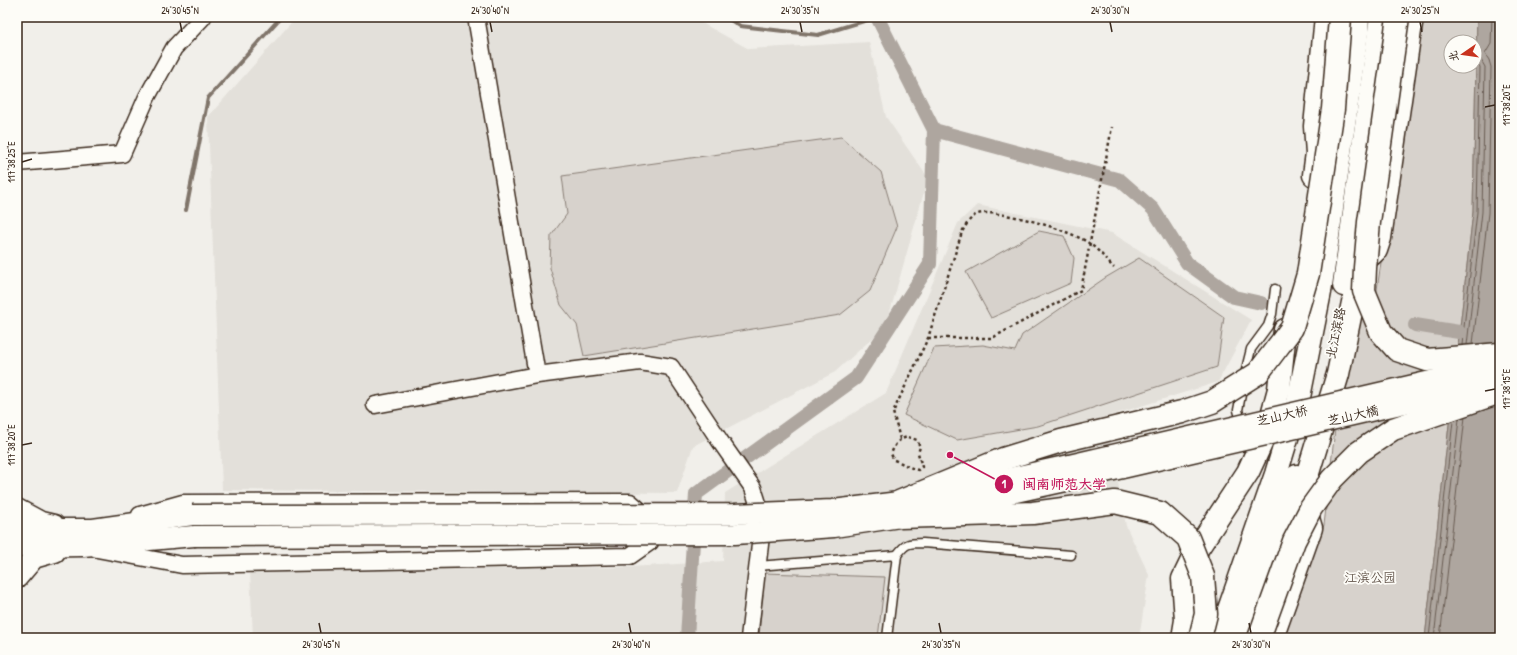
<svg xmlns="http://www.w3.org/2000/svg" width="1517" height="655" font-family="'Patrick Hand','LXGW WenKai TC',sans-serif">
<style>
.built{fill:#e3e0da}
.green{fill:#d7d2cc;stroke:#897e75;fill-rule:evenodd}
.water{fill:#aea69f;stroke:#80746b}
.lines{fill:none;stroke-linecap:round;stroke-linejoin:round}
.shore{stroke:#695c52;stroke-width:1}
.stream{stroke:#80746b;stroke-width:4}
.canal{stroke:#aea69f;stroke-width:14}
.service-casing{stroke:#3b2a1e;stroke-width:11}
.minor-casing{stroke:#3b2a1e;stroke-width:19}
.tertiary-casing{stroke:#3b2a1e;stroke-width:23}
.primary-casing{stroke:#3b2a1e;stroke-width:25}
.path{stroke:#3b2a1e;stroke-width:2.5;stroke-dasharray:3 3;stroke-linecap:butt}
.service{stroke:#fdfcf7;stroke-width:8}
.minor{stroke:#fdfcf7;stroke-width:16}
.tertiary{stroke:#fdfcf7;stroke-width:20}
.primary{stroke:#fdfcf7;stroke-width:22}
.tertiary-bridge-casing{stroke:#3b2a1e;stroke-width:23;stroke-linecap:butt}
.primary-bridge-casing{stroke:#3b2a1e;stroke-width:25;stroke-linecap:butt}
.tertiary-bridge{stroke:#fdfcf7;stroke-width:20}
.primary-bridge{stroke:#fdfcf7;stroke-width:22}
.ticks{fill:none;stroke:#3b2a1e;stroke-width:1.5}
.labels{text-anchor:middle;stroke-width:3.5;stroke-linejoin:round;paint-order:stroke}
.street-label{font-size:13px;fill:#3b2a1e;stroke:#fdfcf7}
.park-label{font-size:13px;fill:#62544a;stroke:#fdfcf7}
.leader{fill:none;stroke:#c2185b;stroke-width:1.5}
.callout-dot{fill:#c2185b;stroke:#fdfcf7;stroke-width:1.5}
.mark-label{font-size:12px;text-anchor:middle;font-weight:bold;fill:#fff}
.callout-label{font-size:14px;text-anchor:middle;font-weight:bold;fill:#c2185b;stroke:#fdfcf7;stroke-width:3.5;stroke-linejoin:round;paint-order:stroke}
.neatline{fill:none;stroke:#3b2a1e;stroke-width:1.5}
.ticks-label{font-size:10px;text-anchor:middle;fill:#3b2a1e}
</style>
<rect width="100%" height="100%" fill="#f1efea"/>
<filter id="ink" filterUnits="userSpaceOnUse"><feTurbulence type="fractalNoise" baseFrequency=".025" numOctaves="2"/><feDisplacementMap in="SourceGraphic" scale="8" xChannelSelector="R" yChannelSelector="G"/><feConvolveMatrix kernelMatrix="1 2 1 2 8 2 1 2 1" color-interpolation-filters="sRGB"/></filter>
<g filter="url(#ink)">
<g class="built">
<path d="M 296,17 L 691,17 L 749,49 L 869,42 L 886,117 L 928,178 L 886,326 L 835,372 L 693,446 L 677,493 L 222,490 L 208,117 Z"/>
<path d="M 977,205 L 1112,233 L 1251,320 L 1218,382 L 1106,417 L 1126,526 L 1149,575 L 1139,638 L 253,638 L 250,571 L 631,567 L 723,561 L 725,493 L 886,393 L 958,223 Z"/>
</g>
<g class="green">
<path d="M 1417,17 L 1477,17 L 1473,212 L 1425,638 L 1282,638 L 1324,525 L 1348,316 L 1374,310 ZM 1451,42 L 1475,42 L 1475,66 L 1451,66 Z"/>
<path d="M 841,137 L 881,172 L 897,227 L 870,291 L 840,315 L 584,356 L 577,325 L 561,305 L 550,268 L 551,236 L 567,214 L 562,176 Z"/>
<path d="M 1039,231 L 1064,236 L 1074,258 L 1071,283 L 991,318 L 966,272 Z"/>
<path d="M 1139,258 L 1224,317 L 1217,367 L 1038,426 L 957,440 L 904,415 L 934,348 L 983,345 L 1015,351 L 1022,335 L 1105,278 Z"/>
<path d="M 764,573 L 885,577 L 878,638 L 759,638 Z"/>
</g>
<path class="water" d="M 1477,17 L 1500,17 L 1500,638 L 1425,638 L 1473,212 Z"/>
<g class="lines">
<g class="shore">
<path d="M 1473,344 L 1488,213 L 1491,67 L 1489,60 L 1485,54 L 1491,44 L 1492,17"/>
<path d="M 1462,345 L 1477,212 L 1480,67 L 1478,64 L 1475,62"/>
<path d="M 1467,345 L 1482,212 L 1485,67 L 1481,60 L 1475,57"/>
<path d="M 1429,638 L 1453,421"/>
<path d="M 1434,638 L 1459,419"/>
<path d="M 1440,638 L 1465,417"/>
</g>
<g class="stream">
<path d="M 726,17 L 740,26 L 818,35 L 877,17"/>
<path d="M 186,210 L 208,98 L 281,17"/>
</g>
<g class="canal">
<path d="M 877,17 L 934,130"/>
<path d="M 1415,325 L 1459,332"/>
<path d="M 687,638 L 696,494 L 856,378 L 930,264 L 934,130 L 1120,180 L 1153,209 L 1187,263 L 1234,297 L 1261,303"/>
</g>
<g class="service-casing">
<g id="service">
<path d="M 1242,426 L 1238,410 L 1247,365 L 1251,349 L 1268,326 L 1272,314 L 1275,289"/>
<path d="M 757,566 L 897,555"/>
<path d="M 887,638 L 897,555 C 906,543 908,543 923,543 L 1071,555"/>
</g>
</g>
<g class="minor-casing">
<g id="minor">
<path d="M 476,17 L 537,375 L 640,362 L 671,367 L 720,441 L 753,488 L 763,519 L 749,638"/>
<path d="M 17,163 L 122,154 L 147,97 L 174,48 L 203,17"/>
<path d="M 375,405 L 537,375"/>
<path d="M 97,549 L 182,565 L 630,556 L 650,542 L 652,521 L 630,502 L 183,503 L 140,515"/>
</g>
</g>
<g class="tertiary-casing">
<g id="tertiary">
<path d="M 17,509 L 41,522 L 54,525"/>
<path d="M 17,529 L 93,529 L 192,515"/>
<path d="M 17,547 L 83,546 L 194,536"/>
<path d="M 17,578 L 34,558 L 55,552"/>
</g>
</g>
<g class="primary-casing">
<g id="primary">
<path d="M 1314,175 L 1317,153 L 1315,126 L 1326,17"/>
<path d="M 1344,285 L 1381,17"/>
<path d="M 1183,638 L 1186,620 L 1183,579 L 1198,548 L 1248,472 L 1269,426 L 1279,389 L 1285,330"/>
<path d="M 1219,638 L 1276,474 L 1298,402 L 1320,292 L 1357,33 L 1358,17"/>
<path d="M 1241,638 L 1297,476"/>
<path d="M 1272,638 L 1311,528 L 1303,502 L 1304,486 L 1338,374 L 1361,264 L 1376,250 L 1380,238 L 1412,17"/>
</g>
</g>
<g class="path">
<path d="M 928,338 L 992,338 L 1081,290 L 1112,127"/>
<path d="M 908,437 L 917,440 L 920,447 L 918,453 L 922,467 L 918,470 C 909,468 903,463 894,460 L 891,454 C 895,444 898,439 908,437 Z"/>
<path d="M 900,439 L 893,412 L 928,338 L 962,232 C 966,225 971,216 978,214 C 997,208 1074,231 1090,244 C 1099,250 1106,260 1114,268"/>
</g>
<use href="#service" class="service"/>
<use href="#minor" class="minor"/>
<use href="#tertiary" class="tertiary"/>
<use href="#primary" class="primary"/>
<g class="tertiary-bridge-casing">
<g id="tertiary-bridge">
<path d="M 192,515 L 734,514 L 833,510 L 899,502 L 1065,466 L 1500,365"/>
<path d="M 194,536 L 735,534 L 834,527 L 900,517 L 1066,481 L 1500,381"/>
</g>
</g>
<g class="primary-bridge-casing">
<g id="primary-bridge">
<path d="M 1398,17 L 1369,222 L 1365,268 L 1364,291 L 1381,332 L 1397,350 L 1427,360 L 1500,354"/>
<path d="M 899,502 L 1003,459 L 1061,441 L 1182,412 L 1212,402 L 1258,373 L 1292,328 L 1308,274 L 1333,109 L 1340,17"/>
<path d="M 900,517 L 1033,513 L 1115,502 L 1160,513 L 1188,538 L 1203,576 L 1206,614 L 1200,638"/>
<path d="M 1259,638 L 1294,541 L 1311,508 L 1332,479 L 1359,452 L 1393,429 L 1500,392"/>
</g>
</g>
<use href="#tertiary-bridge" class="tertiary-bridge"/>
<use href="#primary-bridge" class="primary-bridge"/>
</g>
</g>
<path class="ticks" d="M 180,22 L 182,32M 490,22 L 492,32M 800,22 L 802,32M 1110,22 L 1112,32M 1420,22 L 1422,32M 1485,107 L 1495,105M 22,162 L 32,159M 1485,391 L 1495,389M 22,445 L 32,443M 319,623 L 321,633M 629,623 L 631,633M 939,623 L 941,633M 1249,623 L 1251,633"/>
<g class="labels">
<g class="street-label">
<text transform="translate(1335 333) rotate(-78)" y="5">北江滨路</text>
<text transform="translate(1282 415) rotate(-13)" y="5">芝山大桥</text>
<text transform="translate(1353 415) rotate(-13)" y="5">芝山大橋</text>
</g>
<g class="park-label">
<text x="1370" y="582">江滨公园</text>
</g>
</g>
<path class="leader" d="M950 455L1004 484"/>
<g class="callout-dot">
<circle cx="950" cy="455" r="4"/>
<circle cx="1004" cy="484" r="10"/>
</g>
<g class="mark-label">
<text x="1004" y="488">1</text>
</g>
<g class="callout-label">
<text x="1064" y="489">闽南师范大学</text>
</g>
<rect width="1517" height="655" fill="none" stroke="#fdfcf7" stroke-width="44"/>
<g transform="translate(1463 54) rotate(257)"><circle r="19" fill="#fdfcf7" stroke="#afa8a0"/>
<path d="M0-3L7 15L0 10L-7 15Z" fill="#c8321e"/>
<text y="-6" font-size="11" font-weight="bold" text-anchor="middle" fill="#3b2a1e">北</text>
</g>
<rect x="22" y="22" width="1473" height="611" class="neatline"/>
<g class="ticks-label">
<text x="180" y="14">24°30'45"N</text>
<text x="490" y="14">24°30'40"N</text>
<text x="800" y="14">24°30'35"N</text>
<text x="1110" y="14">24°30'30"N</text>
<text x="1420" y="14">24°30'25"N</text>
<text transform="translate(1506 105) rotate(-90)" y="4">117°38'20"E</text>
<text transform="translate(11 162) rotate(-90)" y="4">117°38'25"E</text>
<text transform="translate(1506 389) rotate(-90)" y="4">117°38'15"E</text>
<text transform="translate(11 445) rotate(-90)" y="4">117°38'20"E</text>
<text x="321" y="648">24°30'45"N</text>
<text x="631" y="648">24°30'40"N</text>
<text x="941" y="648">24°30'35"N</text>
<text x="1251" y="648">24°30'30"N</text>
</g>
</svg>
